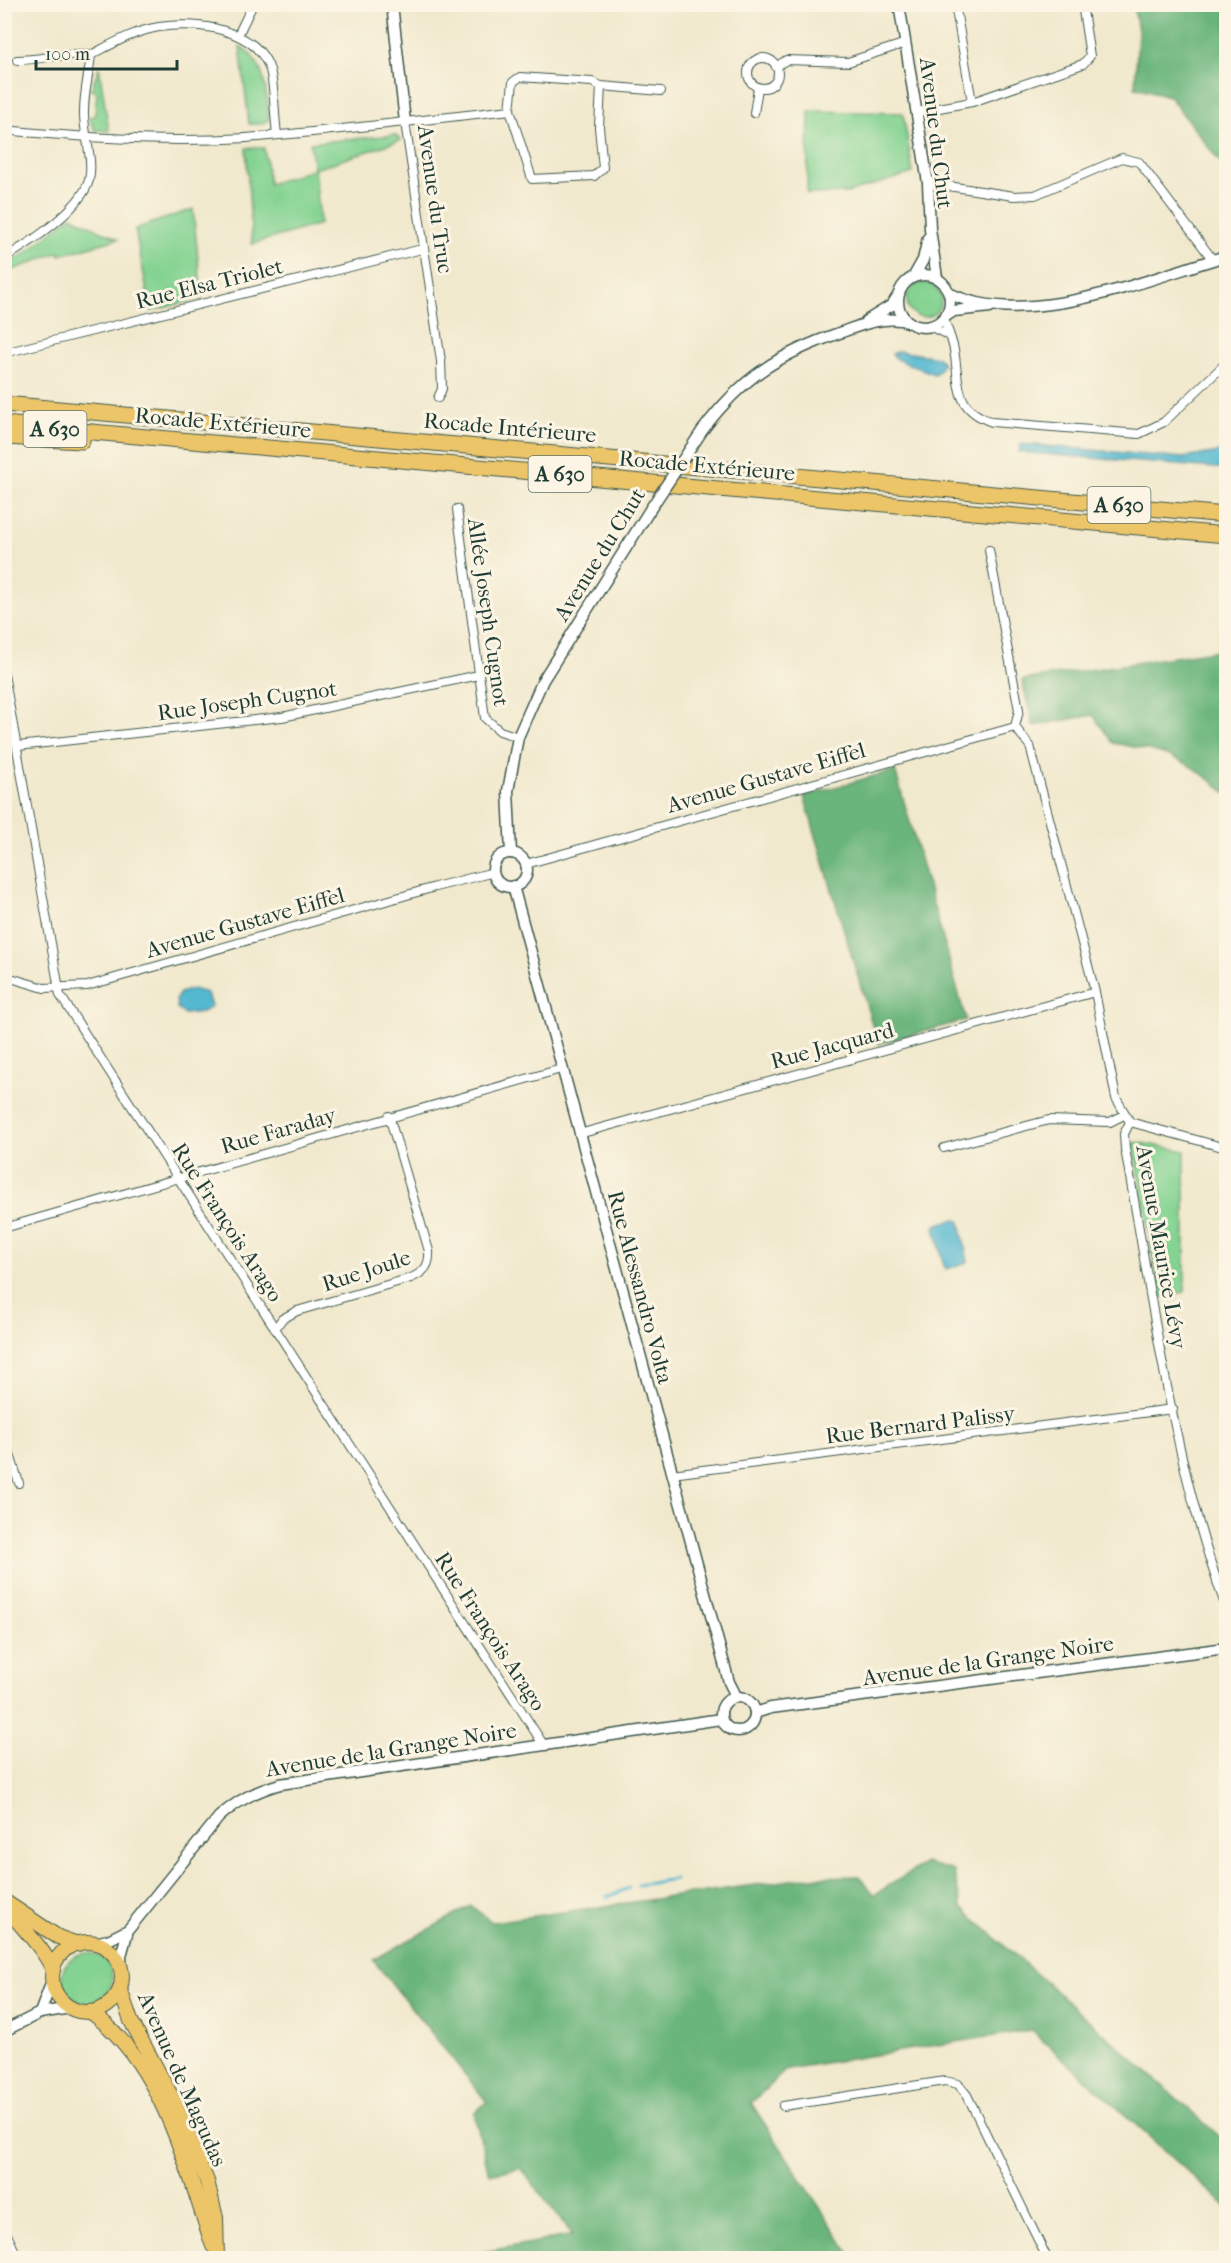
<svg xmlns="http://www.w3.org/2000/svg" width="1231" height="2263" font-family="'IM FELL French Canon',serif">
<style>
.green{fill:#84d392;stroke:#528863;stroke-width:1.5}
.forest{fill:#6bb57c;stroke:#457958;stroke-width:1.5}
.water{fill:#52b8d0;stroke:#387a82;stroke-width:1.5}
.lines{fill:none;stroke-linecap:round;stroke-linejoin:round}
.stream{stroke:#52b8d0;stroke-width:3}
.minor-casing{stroke:#3e574b;stroke-width:10}
.tertiary-casing{stroke:#3e574b;stroke-width:13}
.primary-casing{stroke:#3e574b;stroke-width:16}
.motorway-casing{stroke:#3e574b;stroke-width:17}
.minor{stroke:#fff;stroke-width:8}
.tertiary{stroke:#fff;stroke-width:10}
.primary{stroke:#edc569;stroke-width:14}
.motorway{stroke:#edc569;stroke-width:15}
.tertiary-bridge-casing{stroke:#3e574b;stroke-width:13;stroke-linecap:butt}
.tertiary-bridge{stroke:#fff;stroke-width:10}
.labels{text-anchor:middle;stroke-width:6;stroke-linejoin:round;paint-order:stroke}
.shield{fill:#fcf5e5;stroke:#617469;stroke-width:1.5}
.shield-label{font-size:21px;font-weight:bold;fill:#1f3d34}
.street-label{font-size:22px;fill:#1f3d34;stroke:#fcf5e5}
</style>
<rect width="100%" height="100%" fill="#fcf5e5"/>
<filter id="ink" filterUnits="userSpaceOnUse"><feTurbulence type="fractalNoise" baseFrequency=".0167" numOctaves="2"/><feDisplacementMap in="SourceGraphic" scale="12" xChannelSelector="R" yChannelSelector="G"/><feConvolveMatrix kernelMatrix="1 2 1 2 8 2 1 2 1" color-interpolation-filters="sRGB"/></filter>
<filter id="wash" filterUnits="userSpaceOnUse"><feTurbulence type="fractalNoise" baseFrequency=".008" numOctaves="4" result="noise"/><feDisplacementMap in="SourceGraphic" scale="24" xChannelSelector="R" yChannelSelector="G"/><feGaussianBlur stdDeviation="1.35" result="paint"/><feColorMatrix in="noise" values="0 0 0 0 0 0 0 0 0 0 0 0 0 0 0 0 0 1.4 0 .05"/><feComposite in="paint" operator="in"/></filter>
<g filter="url(#wash)">
<rect width="100%" height="100%" fill="#f1e9cd"/>
<g class="green">
<path d="M 240,46 C 265,62 265,86 269,113 L 269,119 L 262,124 L 249,124 Z"/>
<path d="M 99,67 L 109,131 L 95,130 L 89,118 L 95,115 L 97,92 L 91,90 Z"/>
<path d="M 809,111 L 903,113 L 913,173 L 847,193 L 807,194 Z"/>
<path d="M 395,135 L 401,140 L 315,169 L 320,224 L 252,244 L 246,148 L 264,148 L 269,184 L 314,169 L 310,143 Z"/>
<path d="M 193,209 L 202,298 L 151,311 L 135,229 Z"/>
<path d="M 71,216 L 118,239 L 60,255 L 59,252 L 5,273 L 5,265 L 25,254 Z"/>
<circle cx="924" cy="300" r="17"/>
<path d="M 1135,1142 L 1185,1151 L 1185,1292 L 1161,1297 L 1133,1144 Z"/>
<circle cx="87" cy="1978" r="25"/>
</g>
<g class="forest">
<path d="M 1133,5 L 1226,5 L 1226,170 L 1169,96 L 1135,87 L 1138,30 Z"/>
<path d="M 1226,649 L 1226,793 C 1182,755 1169,754 1113,743 L 1093,715 L 1033,726 L 1022,680 Z"/>
<path d="M 895,770 L 966,1020 L 878,1044 L 804,796 Z"/>
<path d="M 925,1863 L 954,1871 L 961,1907 L 1226,2142 L 1226,2206 L 1031,2030 L 787,2069 L 751,2103 L 853,2258 L 452,2258 L 573,2235 L 520,2168 L 489,2174 L 474,2113 L 487,2102 L 373,1960 L 471,1906 L 492,1922 L 812,1877 L 860,1876 L 874,1895 Z"/>
</g>
<g class="water">
<path d="M 898,351 L 937,357 L 943,363 L 938,372 L 934,374 L 896,359 L 892,354 Z"/>
<path d="M 1021,444 L 1183,458 L 1224,451 L 1226,452 L 1226,469 L 1019,452 Z"/>
<path d="M 193,989 L 207,993 L 211,1006 L 203,1012 L 184,1014 L 177,1008 L 176,999 L 180,993 Z"/>
<path d="M 956,1219 L 960,1222 L 968,1262 L 947,1269 L 944,1267 L 935,1227 L 938,1224 Z"/>
</g>
<g class="lines">
<g class="stream">
<path d="M 638,1885 L 675,1879"/>
<path d="M 607,1897 L 629,1888"/>
</g>
</g>
</g>
<g filter="url(#ink)">
<g class="lines">
<g class="minor-casing">
<g id="minor">
<path d="M 955,4 L 972,102"/>
<path d="M 238,35 L 253,4"/>
<circle cx="763" cy="73" r="15"/>
<path d="M 17,60 C 42,60 65,52 91,55"/>
<path d="M 776,67 L 786,60 L 848,62 L 906,43"/>
<path d="M 510,110 L 532,179 L 594,176 L 603,168 L 599,127 L 601,86"/>
<path d="M 917,112 L 972,102 L 1083,64 L 1090,56 L 1082,4"/>
<path d="M 754,113 L 758,88"/>
<path d="M 405,122 L 441,361 L 442,389 L 438,398"/>
<path d="M 4,130 C 84,138 166,143 246,138 C 334,131 423,120 510,110 L 513,82 L 520,77 L 592,82 L 601,86 L 661,91"/>
<path d="M 928,183 L 1014,196 L 1035,195 L 1122,158 L 1139,162 L 1213,260"/>
<path d="M 4,258 C 29,244 82,208 89,180 C 94,158 83,133 84,111 C 84,92 89,74 91,55 C 112,44 134,31 159,27 C 195,21 257,28 270,70 C 275,89 274,114 277,134"/>
<path d="M 944,318 C 947,329 952,339 954,350 C 960,383 953,409 992,422 L 1139,434 L 1164,422 L 1226,363"/>
<path d="M 929,326 L 948,335"/>
<path d="M 4,353 L 422,249"/>
<path d="M 457,509 L 485,718 L 500,731 L 518,737"/>
<path d="M 989,550 L 1019,710 L 1015,727"/>
<path d="M 4,674 L 60,995 L 543,1744"/>
<path d="M 1015,727 L 1030,746 L 1095,992 L 1116,1098 L 1130,1122"/>
<path d="M 18,746 L 282,717 L 479,675"/>
<path d="M 526,864 L 1015,727"/>
<path d="M 4,976 L 44,988 L 87,986 L 435,887 L 494,872"/>
<path d="M 1130,1122 L 1124,1134 L 1125,1149 C 1153,1302 1172,1461 1226,1607"/>
<path d="M 1130,1122 L 1226,1148"/>
<path d="M 579,1134 L 1095,992"/>
<path d="M 944,1148 L 1049,1120 L 1110,1122 L 1124,1115"/>
<path d="M 4,1228 L 561,1069"/>
<path d="M 275,1329 L 282,1319 L 297,1311 L 411,1278 C 425,1272 430,1265 429,1251 L 389,1116"/>
<path d="M 4,1436 L 19,1483"/>
<path d="M 672,1474 L 1173,1409"/>
<path d="M 783,2106 L 945,2081 L 958,2084 L 967,2095 L 1047,2258"/>
<path d="M 4,2228 L 18,2258"/>
</g>
</g>
<g class="tertiary-casing">
<g id="tertiary">
<path d="M 392,4 L 405,122"/>
<path d="M 899,4 L 928,183 L 930,229 L 937,278"/>
<circle cx="924" cy="301" r="26"/>
<path d="M 914,276 L 923,260 L 928,238"/>
<path d="M 949,293 C 1026,332 1149,278 1226,256"/>
<path d="M 946,316 L 954,311 L 990,307"/>
<path d="M 866,321 L 892,305 L 899,294"/>
<path d="M 702,431 C 742,377 779,354 842,332 C 863,324 887,315 909,322"/>
<path d="M 511,853 L 508,791 L 518,737 L 543,680 L 651,508"/>
<circle cx="510" cy="870" r="17"/>
<path d="M 513,886 L 729,1682 L 736,1696"/>
<circle cx="738" cy="1714" r="17"/>
<path d="M 755,1713 L 771,1708 L 1226,1648"/>
<path d="M 93,1943 L 108,1940 L 128,1930"/>
<path d="M 122,1972 L 121,1956 L 128,1930 L 219,1817 C 238,1800 256,1791 280,1784 L 721,1719"/>
<path d="M 40,2013 L 52,1981"/>
<path d="M 4,2031 L 40,2013 L 70,2008"/>
</g>
</g>
<g class="primary-casing">
<g id="primary">
<path d="M 4,1901 L 58,1937 L 78,1944"/>
<path d="M 4,1904 C 20,1927 42,1945 53,1970"/>
<circle cx="87" cy="1977" r="35"/>
<path d="M 120,1989 L 131,2021 L 173,2099 L 207,2181 L 216,2218 L 217,2258"/>
<path d="M 91,2012 C 163,2065 185,2165 213,2246"/>
</g>
</g>
<g class="motorway-casing">
<g id="motorway">
<path d="M 4,404 L 1226,515"/>
<path d="M 4,424 L 1226,535"/>
<path d="M 4,437 L 82,441"/>
</g>
</g>
<use href="#minor" class="minor"/>
<use href="#tertiary" class="tertiary"/>
<use href="#primary" class="primary"/>
<use href="#motorway" class="motorway"/>
<g class="tertiary-bridge-casing">
<path id="tertiary-bridge" d="M 651,508 L 702,431"/>
</g>
<use href="#tertiary-bridge" class="tertiary-bridge"/>
</g>
</g>
<g class="labels">
<g class="shield">
<rect x="23.5" y="411" width="63" height="36" rx="4.5"/>
<rect x="528.5" y="456" width="63" height="36" rx="4.5"/>
<rect x="1087.5" y="487" width="63" height="36" rx="4.5"/>
</g>
<g class="shield-label">
<text x="55" y="436">A 630</text>
<text x="560" y="481">A 630</text>
<text x="1119" y="512">A 630</text>
</g>
<g class="street-label">
<text transform="translate(937 133) rotate(83)" y="8">Avenue du Chut</text>
<text transform="translate(436 199) rotate(82)" y="8">Avenue du Truc</text>
<text transform="translate(209 283) rotate(-14)" y="8">Rue Elsa Triolet</text>
<text transform="translate(223 422) rotate(5)" y="8">Rocade Extérieure</text>
<text transform="translate(510 427) rotate(5)" y="8">Rocade Intérieure</text>
<text transform="translate(707 465) rotate(5)" y="8">Rocade Extérieure</text>
<text transform="translate(599 554) rotate(-58)" y="8">Avenue du Chut</text>
<text transform="translate(489 612) rotate(82)" y="8">Allée Joseph Cugnot</text>
<text transform="translate(247 700) rotate(-8)" y="8">Rue Joseph Cugnot</text>
<text transform="translate(766 777) rotate(-16)" y="8">Avenue Gustave Eiffel</text>
<text transform="translate(245 922) rotate(-16)" y="8">Avenue Gustave Eiffel</text>
<text transform="translate(832 1045) rotate(-15)" y="8">Rue Jacquard</text>
<text transform="translate(278 1130) rotate(-16)" y="8">Rue Faraday</text>
<text transform="translate(228 1222) rotate(57)" y="8">Rue François Arago</text>
<text transform="translate(1162 1247) rotate(80)" y="8">Avenue Maurice Lévy</text>
<text transform="translate(366 1270) rotate(-18)" y="8">Rue Joule</text>
<text transform="translate(641 1287) rotate(75)" y="8">Rue Alessandro Volta</text>
<text transform="translate(920 1424) rotate(-7)" y="8">Rue Bernard Palissy</text>
<text transform="translate(491 1631) rotate(57)" y="8">Rue François Arago</text>
<text transform="translate(988 1660) rotate(-8)" y="8">Avenue de la Grange Noire</text>
<text transform="translate(391 1749) rotate(-9)" y="8">Avenue de la Grange Noire</text>
<text transform="translate(183 2079) rotate(66)" y="8">Avenue de Magudas</text>
</g>
</g>
<rect width="1231" height="2263" fill="none" stroke="#fcf5e5" stroke-width="24"/>
<path d="M36 60v9h141v-9" fill="none" stroke="#1f3d34" stroke-width="3"/>
<text x="45" y="60" font-size="18" fill="#1f3d34" stroke="#fcf5e5" stroke-width="4.5" paint-order="stroke">100 m</text>
</svg>
